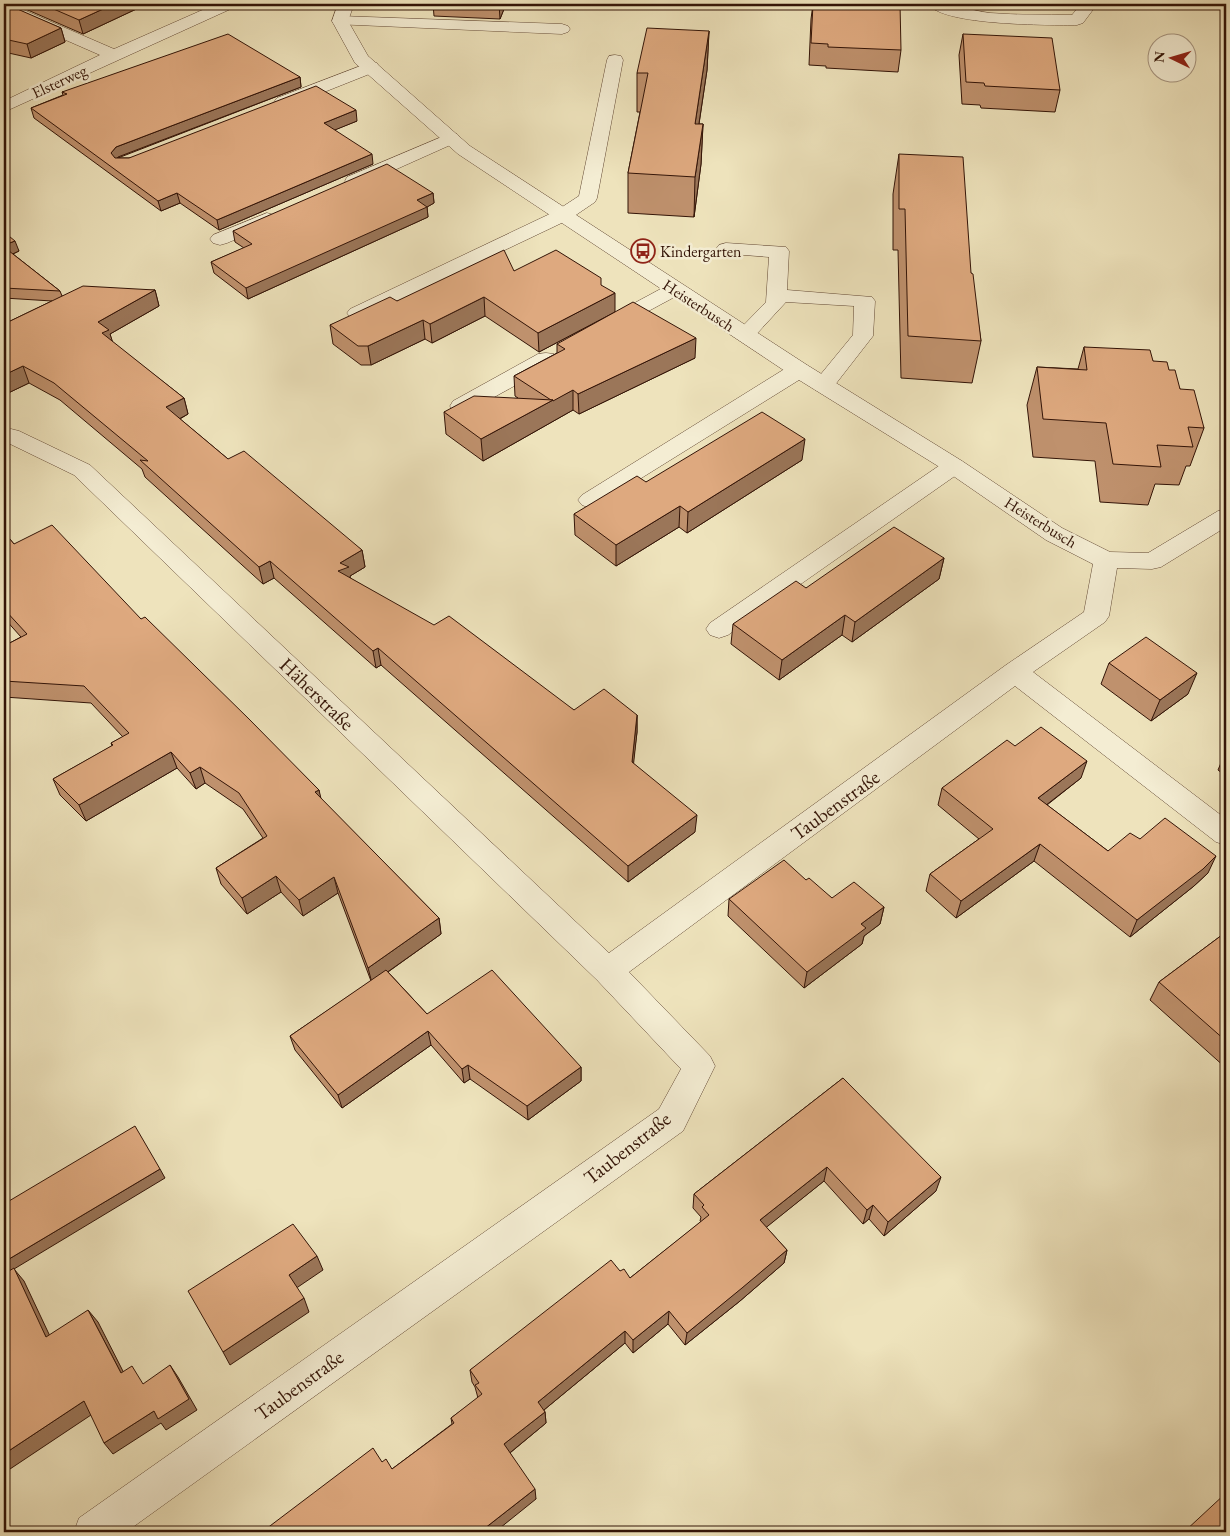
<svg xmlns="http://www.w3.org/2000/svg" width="1230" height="1536" font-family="'EB Garamond',serif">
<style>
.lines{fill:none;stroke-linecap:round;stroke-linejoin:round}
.lane-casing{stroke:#624834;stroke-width:1}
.street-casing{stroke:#624834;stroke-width:1}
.lane{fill:#f4edd3;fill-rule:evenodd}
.street{fill:#f4edd3;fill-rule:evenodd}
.wall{fill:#bf916d;stroke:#331407}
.shaded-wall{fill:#9b7659;stroke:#331407}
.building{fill:#dea97f;stroke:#331407}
.labels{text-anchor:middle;stroke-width:5;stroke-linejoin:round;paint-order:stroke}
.far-street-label{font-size:16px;fill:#331407;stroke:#f4edd3}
.far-poi-label{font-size:16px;fill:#331407;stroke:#f4edd3;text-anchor:start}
.street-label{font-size:20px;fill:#331407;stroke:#f4edd3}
</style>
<rect width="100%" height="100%" fill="#eee3bc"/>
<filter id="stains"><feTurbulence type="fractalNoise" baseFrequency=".004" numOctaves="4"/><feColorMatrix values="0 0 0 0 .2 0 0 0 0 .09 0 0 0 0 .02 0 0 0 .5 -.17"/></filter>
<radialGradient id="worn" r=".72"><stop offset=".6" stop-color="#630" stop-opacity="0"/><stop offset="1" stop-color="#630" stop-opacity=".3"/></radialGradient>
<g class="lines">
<g class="lane-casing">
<g id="lane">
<path d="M 340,16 L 562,24 L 568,26 L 570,29 L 568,32 L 562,34 L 334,24 L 332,21 L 334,18 Z"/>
<path d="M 615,55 L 621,56 L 623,60 L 597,198 L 595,202 L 570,219 L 364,317 L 357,319 L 350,317 L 347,313 L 350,309 L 556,211 L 579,196 L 607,60 L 609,56 Z"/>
<path d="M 371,62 L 377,63 L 379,67 L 377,71 L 289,106 L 283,107 L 277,106 L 274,102 L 277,98 Z"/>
<path d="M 451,133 L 457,134 L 460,138 L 457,142 L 361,185 L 354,187 L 347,185 L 345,181 L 347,177 Z"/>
<path d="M 267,213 L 274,215 L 277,219 L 274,223 L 227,243 L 220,245 L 213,243 L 210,239 L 213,235 Z"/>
<path d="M 726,243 L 786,247 L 789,251 L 787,290 L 872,297 L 875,301 L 873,336 L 831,390 L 823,392 L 815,390 L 812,385 L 853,335 L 854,306 L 786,302 L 752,339 L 745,341 L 738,339 L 735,335 L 738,331 L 766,302 L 769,257 L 719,253 L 716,249 L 719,245 Z"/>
<path d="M 675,283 L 682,285 L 685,289 L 682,293 L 615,329 L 608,331 L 601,329 L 598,325 L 601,321 L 668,285 Z"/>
<path d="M 546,353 L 554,354 L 557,359 L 554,364 L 469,411 L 461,413 L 453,411 L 450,406 L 453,401 L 538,354 Z"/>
<path d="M 799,364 L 807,365 L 810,370 L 807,375 L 598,505 L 590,508 L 582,505 L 578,500 L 582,495 L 791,365 Z"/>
<path d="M 954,459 L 962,461 L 965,466 L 962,471 L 728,635 L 719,638 L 710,635 L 706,629 L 710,623 L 946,461 Z"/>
</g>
</g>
<g class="street-casing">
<g id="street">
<path d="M 4,4 L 10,4 L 114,49 L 216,4 L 237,4 L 235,7 L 4,112 L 4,101 L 100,55 L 4,13 Z"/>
<path d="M 338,4 L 354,4 L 348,21 L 368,56 L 470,146 L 807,365 L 962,461 L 1062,528 L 1110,552 L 1148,553 L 1218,511 L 1226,509 L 1226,527 L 1161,567 L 1152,569 L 1117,568 L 1109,616 L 1105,622 L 1033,672 L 1226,819 L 1226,845 L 1216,842 L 1015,686 L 629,972 L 710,1056 L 715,1066 L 683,1131 L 126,1532 L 74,1532 L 79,1518 L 659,1109 L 681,1069 L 597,980 L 74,475 L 4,441 L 4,431 L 11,429 L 19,431 L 90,465 L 609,953 L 1006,665 L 1084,612 L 1093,564 L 1046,540 L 946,471 L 791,375 L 458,154 L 355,63 L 332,21 Z"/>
<path d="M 928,4 C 949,3 969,10 990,13 C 1017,15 1045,15 1072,15 L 1081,4 L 1093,4 L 1095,7 L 1083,23 L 1077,25 C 1050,25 943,26 928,4 Z"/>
</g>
</g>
<use href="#lane" class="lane"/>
<use href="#street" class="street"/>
</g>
<g class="wall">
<path d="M 4,4 L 61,28 L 65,42 L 31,58 L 4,52 Z"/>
<path d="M 14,4 L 147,4 L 83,34 Z"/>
<path d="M 433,4 L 506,4 L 500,19 L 434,16 Z"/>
<path d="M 813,4 L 901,50 L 898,72 L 826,68 L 826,66 L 809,65 L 811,19 Z"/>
<path d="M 709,31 L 707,70 L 699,124 L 703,124 L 701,164 L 694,217 L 628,213 L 628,173 L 640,112 L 637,112 L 637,73 Z"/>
<path d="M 963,34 L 1060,90 L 1055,112 L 981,108 L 980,105 L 962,104 L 959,55 Z"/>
<path d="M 300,77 L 301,87 L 118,158 L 129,158 L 357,121 L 334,130 L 373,164 L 219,230 L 180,203 L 161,211 L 34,118 L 31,108 L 63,95 L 62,92 Z"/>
<path d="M 899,154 L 971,273 L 981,341 L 972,383 L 901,378 L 898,250 L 893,250 L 893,194 Z"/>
<path d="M 433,193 L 434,203 L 427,207 L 428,217 L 248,299 L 214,273 L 211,262 L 244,248 L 235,242 L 233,231 Z"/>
<path d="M 4,232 L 19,251 L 13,254 L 60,291 L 62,296 L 155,290 L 159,306 L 110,334 L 112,342 L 184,398 L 188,414 L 180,419 L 228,459 L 362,550 L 365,567 L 350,576 L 350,578 L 574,710 L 637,715 L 637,732 L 633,763 L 695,832 L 628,882 L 381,665 L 376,668 L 274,578 L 263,584 L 145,477 L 142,469 L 60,400 L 29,383 L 4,395 L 4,324 L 52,301 L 4,298 Z"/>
<path d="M 514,271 L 601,285 L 615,312 L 539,352 L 485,316 L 432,343 L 425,339 L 371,365 L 361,365 L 333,344 L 330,325 L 397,301 Z"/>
<path d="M 557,344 L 695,358 L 579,414 L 573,410 L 483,461 L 446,434 L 444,412 L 518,398 L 515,396 L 514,376 L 557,353 Z"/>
<path d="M 1084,347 L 1153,361 L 1169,370 L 1180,389 L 1204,428 L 1190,466 L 1186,466 L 1179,485 L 1155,484 L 1148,505 L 1100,502 L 1095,461 L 1033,457 L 1027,405 L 1037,367 L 1078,369 Z"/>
<path d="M 802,460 L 687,533 L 679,527 L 616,566 L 575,535 L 574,514 L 646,482 Z"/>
<path d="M 4,532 L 14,544 L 141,619 L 319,790 L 320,798 L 439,918 L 441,934 L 388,972 L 427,1014 L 581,1067 L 581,1081 L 528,1120 L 470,1079 L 464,1083 L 431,1045 L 342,1108 L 295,1050 L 290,1036 L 371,981 L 338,893 L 303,916 L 281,892 L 247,914 L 221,884 L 216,868 L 263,838 L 243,809 L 205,783 L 196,789 L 177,768 L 86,821 L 60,795 L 53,779 L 112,746 L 111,743 L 123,737 L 91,703 L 4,697 L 4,646 L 21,637 L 4,618 Z"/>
<path d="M 944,558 L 939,579 L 852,642 L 842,635 L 779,680 L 731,644 L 733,624 L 806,588 Z"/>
<path d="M 1109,663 L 1188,694 L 1151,721 L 1101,684 Z"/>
<path d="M 1015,746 L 1081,778 L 1047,805 L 1108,851 L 1140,839 L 1208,873 L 1194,886 L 1130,937 L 1034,861 L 956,918 L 926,891 L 930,874 L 979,839 L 938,805 L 942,788 Z"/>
<path d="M 1226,751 L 1226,776 L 1218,770 Z"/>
<path d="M 806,880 L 832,898 L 884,907 L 880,924 L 864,936 L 862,944 L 804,988 L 728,916 L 729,899 Z"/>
<path d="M 1226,932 L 1226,1068 L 1150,1000 L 1159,982 Z"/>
<path d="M 843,1078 L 936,1191 L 884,1236 L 869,1219 L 863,1224 L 824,1181 L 766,1227 L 787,1250 L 784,1263 L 740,1301 L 685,1345 L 668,1324 L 633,1353 L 625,1343 L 544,1410 L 545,1412 L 546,1423 L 510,1453 L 536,1499 L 262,1532 L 382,1462 L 392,1469 L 452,1424 L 451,1418 L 478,1398 L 475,1387 L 472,1382 L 470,1370 L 620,1271 L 630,1278 L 701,1222 L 700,1221 L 701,1217 L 693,1208 L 694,1194 Z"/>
</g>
<g class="shaded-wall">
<path d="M 114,4 L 147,4 L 83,34 L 79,20 Z"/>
<path d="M 499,4 L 506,4 L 500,19 Z"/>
<path d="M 61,28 L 65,42 L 31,58 L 27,44 Z"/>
<path d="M 709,31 L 707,70 L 693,163 L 695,124 Z"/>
<path d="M 300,77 L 301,87 L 118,157 L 114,163 L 111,153 L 116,147 Z"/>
<path d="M 356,110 L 357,121 L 325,134 L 324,123 Z"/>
<path d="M 703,124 L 701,164 L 694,217 L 695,177 Z"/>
<path d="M 372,154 L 373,164 L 219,230 L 217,220 Z"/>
<path d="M 177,193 L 180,203 L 161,211 L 158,201 Z"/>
<path d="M 433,193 L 434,203 L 427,207 L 428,217 L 248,299 L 246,288 L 417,200 Z"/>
<path d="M 15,241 L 19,251 L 6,257 L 4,250 L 4,245 Z"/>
<path d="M 155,290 L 159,306 L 110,334 L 114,346 L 107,350 L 98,322 Z"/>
<path d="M 615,293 L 615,312 L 539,352 L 538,333 Z"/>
<path d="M 484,297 L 485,316 L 432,343 L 430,324 Z"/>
<path d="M 423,320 L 425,339 L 371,365 L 368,346 Z"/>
<path d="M 696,338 L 695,358 L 579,414 L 578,394 Z"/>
<path d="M 23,366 L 29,383 L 4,395 L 4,375 Z"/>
<path d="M 573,390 L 573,410 L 483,461 L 481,439 L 553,400 Z"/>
<path d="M 184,398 L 188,414 L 170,424 L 166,407 Z"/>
<path d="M 805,439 L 802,460 L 687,533 L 688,512 Z"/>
<path d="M 680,506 L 679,527 L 616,566 L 616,545 Z"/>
<path d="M 362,550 L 365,567 L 350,576 L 352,584 L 338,571 L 340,563 Z"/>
<path d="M 944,558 L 939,579 L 852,642 L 855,622 Z"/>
<path d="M 270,561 L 274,578 L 263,584 L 259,567 Z"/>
<path d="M 845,615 L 842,635 L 779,680 L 782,660 Z"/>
<path d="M 378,648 L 381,665 L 376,668 L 373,651 Z"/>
<path d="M 1197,673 L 1188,694 L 1151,721 L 1160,700 Z"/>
<path d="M 637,715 L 637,732 L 632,778 L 632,762 Z"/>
<path d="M 171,752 L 177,768 L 86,821 L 79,805 Z"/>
<path d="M 1087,761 L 1081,778 L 1032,816 L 1038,798 Z"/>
<path d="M 200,767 L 205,783 L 196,789 L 190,773 Z"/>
<path d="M 319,790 L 323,807 L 315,792 Z"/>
<path d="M 697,815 L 695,832 L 628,882 L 628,866 Z"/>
<path d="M 1040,844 L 1034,861 L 956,918 L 961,901 Z"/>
<path d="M 1216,856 L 1208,873 L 1194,886 L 1130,937 L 1137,920 Z"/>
<path d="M 276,876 L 281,892 L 247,914 L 242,898 Z"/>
<path d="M 334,877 L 338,893 L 303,916 L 299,900 Z"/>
<path d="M 884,907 L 880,924 L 864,936 L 862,944 L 804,988 L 807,972 L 861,924 Z"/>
<path d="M 439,918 L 441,934 L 372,983 L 368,968 Z"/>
<path d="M 428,1031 L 431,1045 L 342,1108 L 338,1095 Z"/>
<path d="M 468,1065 L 470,1079 L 464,1083 L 462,1069 Z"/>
<path d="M 581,1067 L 581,1081 L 528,1120 L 527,1106 Z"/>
<path d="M 827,1167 L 824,1181 L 758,1234 L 760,1220 Z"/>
<path d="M 160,1169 L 165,1178 L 14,1269 L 24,1281 L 56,1349 L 46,1337 L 10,1271 L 4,1262 Z"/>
<path d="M 941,1177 L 936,1191 L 884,1236 L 888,1222 Z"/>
<path d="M 873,1205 L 869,1219 L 863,1224 L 867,1210 Z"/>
<path d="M 787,1250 L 784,1263 L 740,1301 L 685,1345 L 687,1333 Z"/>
<path d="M 317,1256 L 323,1270 L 295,1289 L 289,1275 Z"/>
<path d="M 304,1298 L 309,1312 L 230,1365 L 223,1352 Z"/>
<path d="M 88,1310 L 98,1322 L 130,1385 L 121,1373 Z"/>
<path d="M 669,1311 L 668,1324 L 633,1353 L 633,1340 Z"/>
<path d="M 625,1331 L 625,1343 L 539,1414 L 538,1402 Z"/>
<path d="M 170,1365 L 178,1377 L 197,1410 L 166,1430 L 161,1423 L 113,1454 L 104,1443 L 154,1411 Z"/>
<path d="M 84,1401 L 94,1413 L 4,1473 L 4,1454 Z"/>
<path d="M 545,1412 L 546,1423 L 506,1456 L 504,1444 Z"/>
<path d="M 535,1489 L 536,1499 L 495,1532 L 480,1532 Z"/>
</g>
<g class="building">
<path d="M 4,4 L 6,4 L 61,28 L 27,44 L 4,39 Z"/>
<path d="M 42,4 L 114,4 L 79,20 Z"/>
<path d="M 813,4 L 900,4 L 901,50 L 828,47 L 828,44 L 811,43 Z"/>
<path d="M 647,28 L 709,31 L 695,124 L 703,124 L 695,177 L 628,173 L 648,73 L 637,73 Z"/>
<path d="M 228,34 L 300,77 L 116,147 L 111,153 L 115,158 L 129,158 L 316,86 L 356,110 L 324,123 L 372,154 L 217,220 L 177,193 L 158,201 L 31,108 L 67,94 L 62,92 Z"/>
<path d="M 963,34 L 1052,38 L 1060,90 L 985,86 L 984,83 L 966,82 Z"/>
<path d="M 899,154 L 963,157 L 971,273 L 973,274 L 981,341 L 908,336 L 905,209 L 899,209 Z"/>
<path d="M 387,164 L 433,193 L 417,200 L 427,207 L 246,288 L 211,262 L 252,244 L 233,231 Z"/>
<path d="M 4,232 L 15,241 L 4,245 Z"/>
<path d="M 4,247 L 60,291 L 4,288 Z"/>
<path d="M 504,250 L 514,271 L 556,250 L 601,278 L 601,285 L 615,293 L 538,333 L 484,297 L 430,324 L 423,320 L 368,346 L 358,346 L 330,325 L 390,297 L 397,301 Z"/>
<path d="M 83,286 L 155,290 L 98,322 L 109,330 L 102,333 L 184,398 L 166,407 L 228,459 L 244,451 L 362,550 L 340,563 L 349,567 L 338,571 L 434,625 L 449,616 L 574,710 L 604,689 L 637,715 L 632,762 L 697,815 L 628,866 L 378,648 L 373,651 L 270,561 L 259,567 L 140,460 L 148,461 L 54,383 L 23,366 L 4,375 L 4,324 Z"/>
<path d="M 633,302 L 696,338 L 578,394 L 573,390 L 553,401 L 553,400 L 551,400 L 514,376 L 565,349 L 557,344 Z"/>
<path d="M 1084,347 L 1150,350 L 1153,361 L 1167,362 L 1169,370 L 1175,370 L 1180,389 L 1194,390 L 1204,428 L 1188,427 L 1193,447 L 1157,445 L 1161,467 L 1113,464 L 1106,423 L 1043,419 L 1037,367 L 1087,370 Z"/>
<path d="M 474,396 L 553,400 L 481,439 L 444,412 Z"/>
<path d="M 762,412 L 805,439 L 688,512 L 680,506 L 616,545 L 574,514 L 637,476 L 646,482 Z"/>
<path d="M 52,525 L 141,619 L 145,617 L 249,719 L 319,790 L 315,792 L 439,918 L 368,968 L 334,877 L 299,900 L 276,876 L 242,898 L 216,868 L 267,836 L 239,793 L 200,767 L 190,773 L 171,752 L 79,805 L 53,779 L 113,745 L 111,743 L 129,733 L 84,686 L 4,681 L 4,646 L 27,634 L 4,609 L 4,532 L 14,544 Z"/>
<path d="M 894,527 L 944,558 L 855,622 L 845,615 L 782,660 L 733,624 L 796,581 L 806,588 Z"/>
<path d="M 1146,637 L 1197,673 L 1160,700 L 1109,663 Z"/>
<path d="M 1041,727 L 1087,761 L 1038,798 L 1108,851 L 1130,833 L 1140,839 L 1165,818 L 1216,856 L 1203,869 L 1137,920 L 1040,844 L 961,901 L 930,874 L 993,829 L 942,788 L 1007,740 L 1015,746 Z"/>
<path d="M 784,860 L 806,880 L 809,878 L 832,898 L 854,882 L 884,907 L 861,924 L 866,928 L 807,972 L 729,899 Z"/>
<path d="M 1226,932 L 1226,1041 L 1159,982 Z"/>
<path d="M 386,970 L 427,1014 L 492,970 L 581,1067 L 527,1106 L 468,1065 L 462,1069 L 428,1031 L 338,1095 L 290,1036 Z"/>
<path d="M 843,1078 L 941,1177 L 888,1222 L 873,1205 L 867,1210 L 827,1167 L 760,1220 L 787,1250 L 742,1288 L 687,1333 L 669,1311 L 633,1340 L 625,1331 L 538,1402 L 545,1412 L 504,1444 L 535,1489 L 480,1532 L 262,1532 L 373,1448 L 382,1462 L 386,1459 L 392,1469 L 454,1423 L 451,1418 L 482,1394 L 475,1385 L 479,1383 L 470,1370 L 611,1260 L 620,1271 L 624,1269 L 630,1278 L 709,1215 L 702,1207 L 704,1205 L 694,1194 Z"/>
<path d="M 135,1126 L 160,1169 L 4,1262 L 4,1204 Z"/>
<path d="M 293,1224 L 317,1256 L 289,1275 L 304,1298 L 223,1352 L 188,1291 Z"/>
<path d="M 14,1268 L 46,1337 L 88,1310 L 121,1373 L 132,1366 L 143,1384 L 170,1365 L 189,1399 L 158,1419 L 154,1411 L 104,1443 L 84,1401 L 4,1454 L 4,1274 Z"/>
<path d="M 1226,1493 L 1226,1532 L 1184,1532 Z"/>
</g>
<defs>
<g id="bus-ring" transform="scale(1.25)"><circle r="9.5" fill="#f4edd3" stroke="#8f2418" stroke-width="1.5"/><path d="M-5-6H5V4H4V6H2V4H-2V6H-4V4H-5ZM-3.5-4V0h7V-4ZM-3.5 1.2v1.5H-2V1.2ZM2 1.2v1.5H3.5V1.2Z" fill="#8f2418"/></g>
</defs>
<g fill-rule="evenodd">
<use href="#bus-ring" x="643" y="251"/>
</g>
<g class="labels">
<g class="far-street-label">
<text transform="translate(59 81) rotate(-25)" y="6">Elsterweg</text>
<text transform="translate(699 305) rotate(33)" y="6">Heisterbusch</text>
<text transform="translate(1041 522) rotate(32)" y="6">Heisterbusch</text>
</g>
<g class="far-poi-label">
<text x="660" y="257">Kindergarten</text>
</g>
<g class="street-label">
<text transform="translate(317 694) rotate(44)" y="7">Häherstraße</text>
<text transform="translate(835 805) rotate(-36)" y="7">Taubenstraße</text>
<text transform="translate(627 1148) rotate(-38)" y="7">Taubenstraße</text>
<text transform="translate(299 1385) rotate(-36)" y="7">Taubenstraße</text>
</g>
</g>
<rect width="1230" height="1536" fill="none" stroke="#eee3bc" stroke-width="20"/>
<rect x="5" y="5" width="1220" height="1526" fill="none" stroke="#331407" stroke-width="2.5"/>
<rect x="10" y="10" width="1210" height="1516" fill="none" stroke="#331407"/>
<g transform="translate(1172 58) rotate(275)"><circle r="24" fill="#f4edd3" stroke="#a79681"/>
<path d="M0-4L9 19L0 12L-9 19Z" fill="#8f2418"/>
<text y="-8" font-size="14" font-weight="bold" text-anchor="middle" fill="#331407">N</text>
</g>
<rect width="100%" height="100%" filter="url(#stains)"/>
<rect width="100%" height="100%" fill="url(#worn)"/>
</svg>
